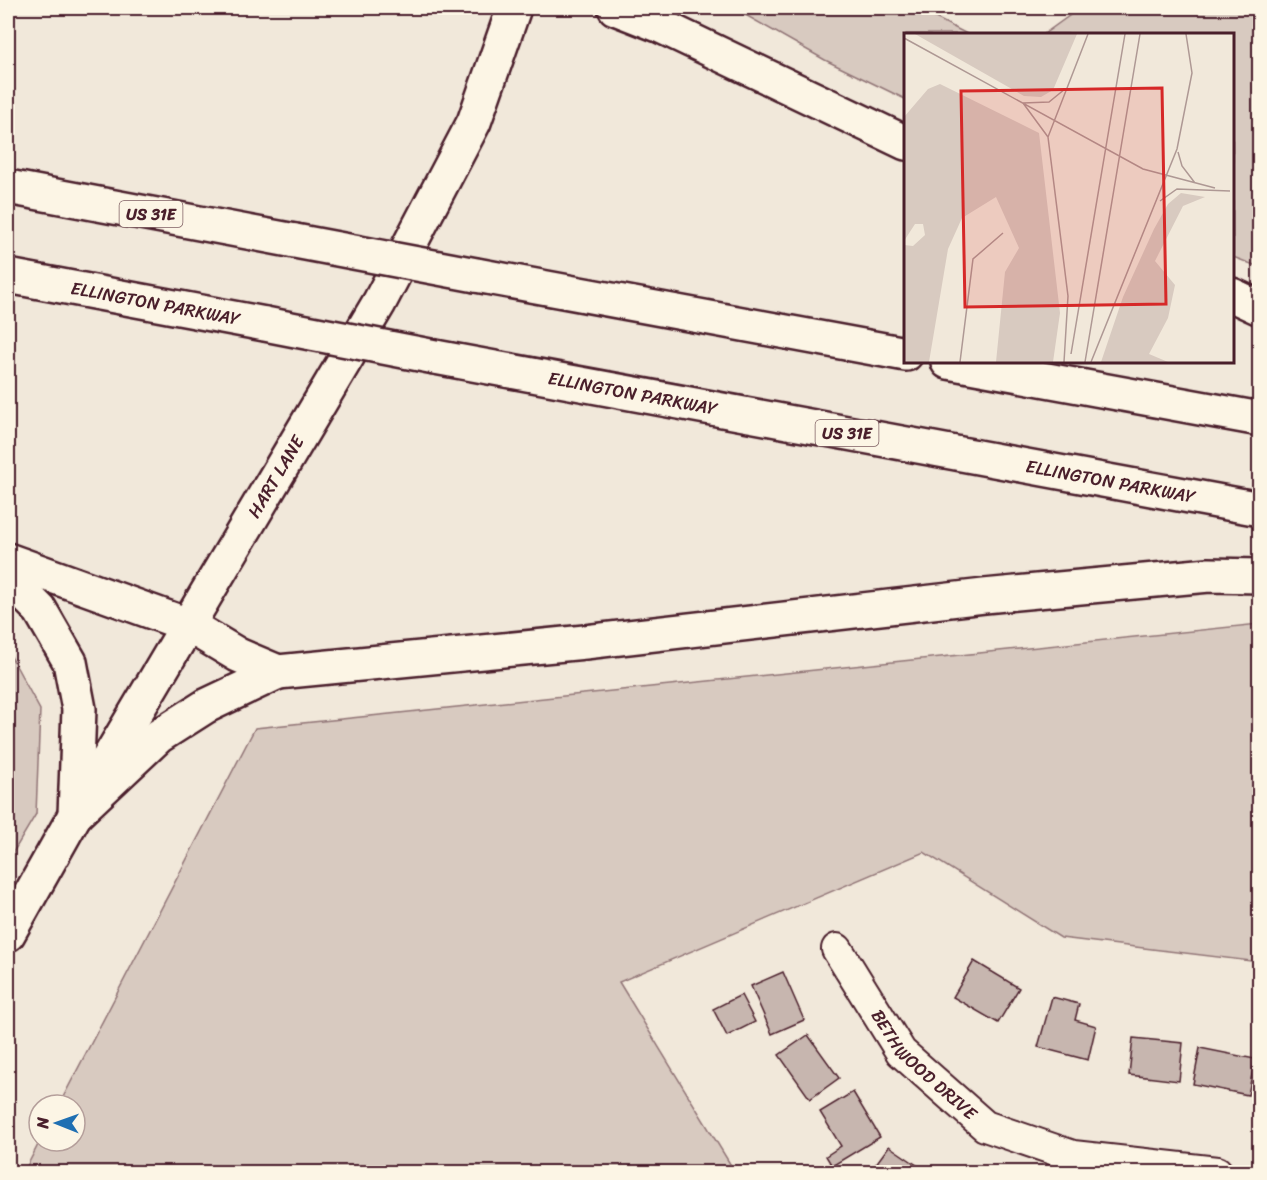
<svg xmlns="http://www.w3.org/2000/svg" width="1267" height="1180" font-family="Sriracha,sans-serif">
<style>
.green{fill:#d8cac0;stroke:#917476;stroke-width:1.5}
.building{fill:#c7b6af;stroke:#4a1f2b;stroke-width:1.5}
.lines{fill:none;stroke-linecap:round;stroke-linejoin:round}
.minor-casing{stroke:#4a1f2b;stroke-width:34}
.secondary-casing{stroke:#4a1f2b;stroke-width:38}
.motorway-casing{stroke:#4a1f2b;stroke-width:38}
.minor{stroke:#fcf5e5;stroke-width:30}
.secondary{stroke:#fcf5e5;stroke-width:33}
.motorway{stroke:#fcf5e5;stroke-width:33}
.motorway-bridge-casing{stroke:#4a1f2b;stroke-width:38;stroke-linecap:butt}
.motorway-bridge{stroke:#fcf5e5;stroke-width:33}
.labels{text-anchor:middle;stroke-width:4.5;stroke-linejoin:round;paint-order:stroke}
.shield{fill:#fcf5e5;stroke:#7f5f63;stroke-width:1.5}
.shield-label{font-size:16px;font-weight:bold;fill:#4a1f2b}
.street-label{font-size:18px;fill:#4a1f2b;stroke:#fcf5e5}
.inset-road{fill:none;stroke:#ae9894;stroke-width:1.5}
.view{fill:#d62828;fill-opacity:0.15;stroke:#d62828;stroke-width:3}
.inset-edge{fill:none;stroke:#4a1f2b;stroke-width:3}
</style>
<rect width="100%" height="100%" fill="#f1e8da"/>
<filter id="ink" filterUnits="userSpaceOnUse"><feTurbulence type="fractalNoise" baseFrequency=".0167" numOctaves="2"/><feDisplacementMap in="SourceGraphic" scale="12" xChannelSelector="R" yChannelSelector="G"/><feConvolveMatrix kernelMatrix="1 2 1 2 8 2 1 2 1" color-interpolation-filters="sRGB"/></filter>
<g filter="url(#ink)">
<g class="green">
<path d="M 733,8 L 916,8 L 967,34 L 906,34 L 905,99 L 825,60 Z"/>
<path d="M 1080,8 L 1259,8 L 1259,267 L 1233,257 L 1232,34 L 1044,34 Z"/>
<path d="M 1259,624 L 1259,962 L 1061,938 L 924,852 L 619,982 L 735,1172 L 24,1172 L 40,1141 L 75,1141 L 75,1105 L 59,1105 L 255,728 Z"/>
<path d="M 8,651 L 40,710 L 36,814 L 8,861 Z"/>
</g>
<g class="building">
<path d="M 974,961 L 1019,988 L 998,1023 L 953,997 Z"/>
<path d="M 783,972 L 804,1020 L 772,1034 L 751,986 Z"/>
<path d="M 741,995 L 755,1022 L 727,1036 L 713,1009 Z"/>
<path d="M 1052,997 L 1079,1004 L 1075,1020 L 1096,1026 L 1088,1060 L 1038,1047 Z"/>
<path d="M 808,1035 L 839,1078 L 810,1099 L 779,1055 Z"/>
<path d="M 1133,1038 L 1183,1043 L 1179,1081 L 1129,1075 Z"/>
<path d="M 1200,1048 L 1255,1059 L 1248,1095 L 1193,1084 Z"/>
<path d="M 853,1092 L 880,1137 L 832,1166 L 826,1156 L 841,1146 L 820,1112 Z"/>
<path d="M 889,1146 L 927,1172 L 870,1172 Z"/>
</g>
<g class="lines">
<g class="minor-casing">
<g id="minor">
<path id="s1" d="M 837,949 L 901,1052 L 985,1126 L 1073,1156 L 1217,1172"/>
</g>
</g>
<g class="secondary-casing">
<g id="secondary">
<path id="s2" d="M 8,934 L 75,815 L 379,303 L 474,122 L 514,8"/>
</g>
</g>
<g class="motorway-casing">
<g id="motorway">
<path d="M 615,8 L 661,26 L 906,143"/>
<path d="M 8,187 L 295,241"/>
<path d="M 476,275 L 906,354"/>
<path id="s3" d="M 8,276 L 265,324"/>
<path d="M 1232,295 L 1260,308"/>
<path id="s4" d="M 435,357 L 1260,509"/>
<path d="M 948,362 L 1260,419"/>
<path d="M 8,560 L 188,625 L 238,655 L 278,672 L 585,642 L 984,596 L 1209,575 L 1260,576"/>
<path d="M 8,578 L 40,610 L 70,662 L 79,709 L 75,815"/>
<path d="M 75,815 L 159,736 L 206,706 L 278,672"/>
</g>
</g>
<use href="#minor" class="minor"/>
<use href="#secondary" class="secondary"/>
<use href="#motorway" class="motorway"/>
<g class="motorway-bridge-casing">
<g id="motorway-bridge">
<path d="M 295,241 L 476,275"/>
<path d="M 265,324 L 435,357"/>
</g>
</g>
<use href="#motorway-bridge" class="motorway-bridge"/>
</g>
</g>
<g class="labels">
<g class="shield">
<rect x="119.5" y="201" width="63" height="26" rx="4.5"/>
<rect x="815.5" y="420" width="63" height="26" rx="4.5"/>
</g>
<g class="shield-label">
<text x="151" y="220">US 31E</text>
<text x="847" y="439">US 31E</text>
</g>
<g class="street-label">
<text dy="6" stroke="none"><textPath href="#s3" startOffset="150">ELLINGTON PARKWAY</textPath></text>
<text dy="6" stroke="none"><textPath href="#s4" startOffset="201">ELLINGTON PARKWAY</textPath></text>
<text dy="6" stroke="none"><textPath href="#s2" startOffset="530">HART LANE</textPath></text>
<text dy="6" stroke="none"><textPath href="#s4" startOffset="687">ELLINGTON PARKWAY</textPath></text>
<text dy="6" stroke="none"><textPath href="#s1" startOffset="146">BETHWOOD DRIVE</textPath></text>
</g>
</g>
<g transform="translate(904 33)">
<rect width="330" height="330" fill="#f1e8da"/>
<path d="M 11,1 L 173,1 L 149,57 L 137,64 L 120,63 ZM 36,51 L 135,100 L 156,280 L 149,329 L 92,329 L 101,239 L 115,215 L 92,164 L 58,185 L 44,216 L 25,329 L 0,329 L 0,212 L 9,213 L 21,202 L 19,191 L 11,191 L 0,208 L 0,84 L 24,56 ZM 277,160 L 301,164 L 279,173 L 251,228 L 271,252 L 264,285 L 245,321 L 264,329 L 197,329 L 219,264 L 250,196 L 264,171 Z" fill="#d8cac0"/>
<path class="inset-road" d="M 0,5 L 239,136 L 311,155M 119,70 L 145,69 L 161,56M 119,70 L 144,104M 274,119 L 278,133 L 291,150M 256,168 L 273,156 L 326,158M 167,321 L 221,1M 56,329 L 69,226 L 99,200M 160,329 L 164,263 L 144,104 L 184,1M 181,329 L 236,1M 187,329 L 273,116 L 288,40 L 282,1"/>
<path class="view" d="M 258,55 L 262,271 L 61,274 L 57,58 Z"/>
<rect width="330" height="330" class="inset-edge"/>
</g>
<rect width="1267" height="1180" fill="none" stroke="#fcf5e5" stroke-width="30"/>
<rect x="15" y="15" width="1237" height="1150" fill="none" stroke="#4a1f2b" stroke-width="2" filter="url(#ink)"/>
<g transform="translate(57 1123) rotate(271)"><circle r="28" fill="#fcf5e5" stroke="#b59f9b" stroke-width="1.5"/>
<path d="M0-4.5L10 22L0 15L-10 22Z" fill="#1f6fb2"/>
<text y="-9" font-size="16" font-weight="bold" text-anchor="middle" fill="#4a1f2b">N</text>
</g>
</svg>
